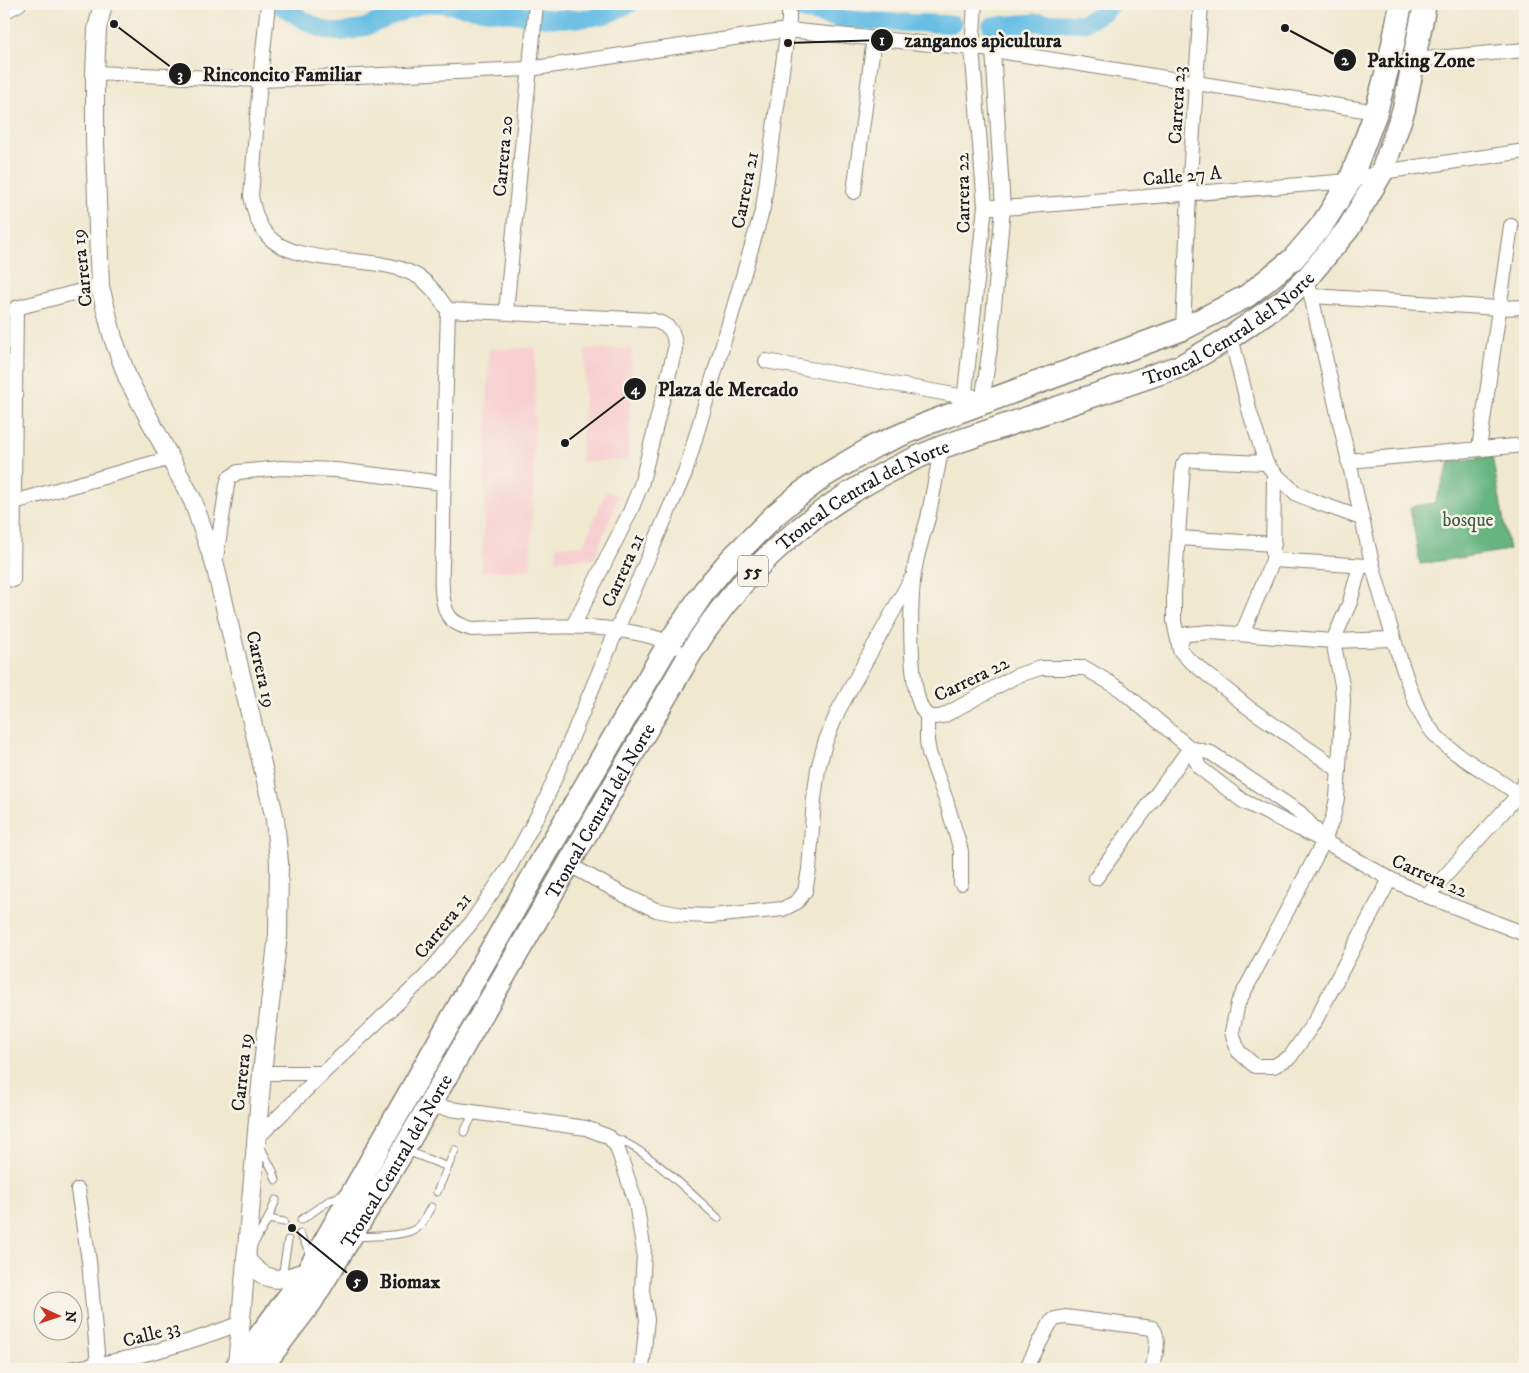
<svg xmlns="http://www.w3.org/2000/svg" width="1529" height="1373" font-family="'IM FELL DW Pica',serif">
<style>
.built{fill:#f7cfd0}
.forest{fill:#66b580;stroke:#41684e}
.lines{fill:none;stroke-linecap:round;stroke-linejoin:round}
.canal{stroke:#67bee4;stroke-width:18}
.service-casing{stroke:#868276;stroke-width:9}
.minor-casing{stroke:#868276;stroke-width:16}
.tertiary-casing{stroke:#868276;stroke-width:20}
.trunk-casing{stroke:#868276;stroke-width:25}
.service{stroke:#fff;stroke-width:7}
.minor{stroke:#fff;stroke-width:14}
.tertiary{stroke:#fff;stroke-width:18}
.trunk{stroke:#fff;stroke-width:22}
.rail{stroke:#1c1c1c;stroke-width:4;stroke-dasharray:8 4;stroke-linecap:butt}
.labels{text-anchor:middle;stroke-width:5;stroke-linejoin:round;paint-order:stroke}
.shield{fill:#f7f3e8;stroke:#5e5c59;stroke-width:1}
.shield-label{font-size:18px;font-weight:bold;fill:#1c1c1c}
.street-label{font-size:19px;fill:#1c1c1c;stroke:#f7f3e8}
.park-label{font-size:19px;fill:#3e5c47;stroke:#f7f3e8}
.leader{fill:none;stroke:#1c1c1c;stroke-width:2}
.callout-dot{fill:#1c1c1c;stroke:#f7f3e8;stroke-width:2}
.mark-label{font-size:15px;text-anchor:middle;font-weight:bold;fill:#fff}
.callout-label{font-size:20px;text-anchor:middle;font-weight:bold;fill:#1c1c1c;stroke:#f7f3e8;stroke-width:5;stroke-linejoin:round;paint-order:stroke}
</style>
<rect width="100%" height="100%" fill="#f7f3e8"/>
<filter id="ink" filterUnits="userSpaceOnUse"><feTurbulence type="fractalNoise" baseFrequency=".02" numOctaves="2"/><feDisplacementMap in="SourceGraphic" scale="10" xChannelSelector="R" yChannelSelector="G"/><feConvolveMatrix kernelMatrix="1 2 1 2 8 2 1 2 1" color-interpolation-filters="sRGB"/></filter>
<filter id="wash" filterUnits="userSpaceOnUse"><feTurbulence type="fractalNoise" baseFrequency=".0096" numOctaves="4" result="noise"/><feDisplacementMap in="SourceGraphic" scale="20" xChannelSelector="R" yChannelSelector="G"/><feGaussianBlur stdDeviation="1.12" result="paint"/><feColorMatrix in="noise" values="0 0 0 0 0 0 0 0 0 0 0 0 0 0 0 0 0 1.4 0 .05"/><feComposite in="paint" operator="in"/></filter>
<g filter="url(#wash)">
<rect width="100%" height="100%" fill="#f1e8d0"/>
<g class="built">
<path d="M 536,348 L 531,569 L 482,572 L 489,349 Z"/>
<path d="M 586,349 L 632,349 L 628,460 L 581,462 Z"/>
<path d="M 606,491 L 619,496 L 594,559 L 556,559 L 557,546 L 584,545 Z"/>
</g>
<path class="forest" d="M 1492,456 L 1509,550 L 1420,564 L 1410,507 L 1435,503 L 1450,462 Z"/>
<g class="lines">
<g class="canal">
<path d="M 278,4 C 295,14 315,30 336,32 C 369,33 395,9 426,4 C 439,2 455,7 468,8 C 510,13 560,24 601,16 C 610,15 620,8 629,4"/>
<path d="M 787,4 C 832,25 903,22 953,24"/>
<path d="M 991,26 L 1042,22 L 1083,23 L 1106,11 L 1111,4"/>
</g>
</g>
</g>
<g filter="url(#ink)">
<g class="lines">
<g class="service-casing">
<g id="service">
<path d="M 464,1132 L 474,1113"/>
<path d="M 612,1137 C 645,1147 691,1194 718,1218"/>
<path d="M 260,1146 L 273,1171 L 276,1180"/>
<path d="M 407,1151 L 448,1167"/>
<path d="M 437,1192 L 455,1150"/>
<path d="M 268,1219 L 284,1222"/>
<path d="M 301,1220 L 330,1200 L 345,1194"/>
<path d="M 300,1234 L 311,1255"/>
<path d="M 355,1237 C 371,1236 407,1237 418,1227 C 424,1222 427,1213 431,1207"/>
<path d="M 252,1247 L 268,1219 L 276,1200"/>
<path d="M 282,1277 L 288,1240"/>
</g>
</g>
<g class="minor-casing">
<g id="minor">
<path d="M 268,4 L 260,80 L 251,196 C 254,210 257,224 267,235 C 294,267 372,254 411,273 C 428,280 438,296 448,310 C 446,386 443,462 443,538 C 443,560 438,594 447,613 C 452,623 462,626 472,629 C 527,628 582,622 636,633 C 650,636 663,639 675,647"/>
<path d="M 4,12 L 19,4"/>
<path d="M 1414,60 L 1525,50"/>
<path d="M 95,73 L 260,80 L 529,69 L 787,30 L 993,50 L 1376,112"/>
<path d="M 854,192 L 874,38"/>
<path d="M 985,206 L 1003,208 L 1350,181 L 1382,172 L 1525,151"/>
<path d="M 1307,278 L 1373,567 C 1382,599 1391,631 1401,662 C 1410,688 1418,718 1438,738 C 1463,763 1498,776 1525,800"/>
<path d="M 1312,296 L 1498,308 L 1525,307"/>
<path d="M 448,310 L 652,320 C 670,325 675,331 675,349 L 641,485 L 630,512 L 573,626"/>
<path d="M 506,312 L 536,4"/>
<path d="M 1183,329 L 1189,193 L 1201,4"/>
<path d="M 1231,337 L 1250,413 L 1266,463 L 1274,473 L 1297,494 L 1313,501 L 1361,518"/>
<path d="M 766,361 L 965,397 L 972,396"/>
<path d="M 982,403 L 991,340 L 1003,208 L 993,50"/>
<path d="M 963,411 L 985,206 L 972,48 L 975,4"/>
<path d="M 942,447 C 937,470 933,494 928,518 C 923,536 916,555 914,574 C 910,597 907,704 928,716 C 933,718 938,717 943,716 L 1016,676 L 1040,668 L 1085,668 L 1120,689 L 1190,748 L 1200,768 L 1243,801 L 1324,841 L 1390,879 L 1427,896 L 1525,934"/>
<path d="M 1479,449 L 1511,226"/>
<path d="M 1348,461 L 1525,445"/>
<path d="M 14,502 L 171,458"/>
<path d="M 1179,538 L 1274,544"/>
<path d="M 1273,560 L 1367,566"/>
<path d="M 215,565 L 227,485 L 229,478 L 238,472 L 281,468 L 336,470 L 443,483"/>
<path d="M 1360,566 L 1350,602 L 1333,641 L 1342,685 L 1343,701 L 1337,798 L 1333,817 L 1324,841 L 1238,1003 L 1232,1032 L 1238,1051 L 1255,1066 L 1274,1066 L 1290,1057 L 1315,1021 L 1390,879"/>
<path d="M 13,580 L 16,308 L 100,286"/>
<path d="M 1242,634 L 1273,560 L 1274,473"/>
<path d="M 1179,645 L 1174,621 L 1174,592 L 1183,465 L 1186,461 L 1191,460 L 1266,463"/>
<path d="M 927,715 L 927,741 L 929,753 L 946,800 L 961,851 L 961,883"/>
<path d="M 1190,748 L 1211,753 L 1300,813 L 1320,835"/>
<path d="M 1339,770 L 1249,708 L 1188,659 L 1180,650 L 1179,645 L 1183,637 L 1187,634 L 1210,632 L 1333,641 L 1394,639"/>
<path d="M 568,864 L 624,895 L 656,910 L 683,915 L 711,916 L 783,909 L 797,902 L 805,891 L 809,870 L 814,799 L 818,769 L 825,743 L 838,711 L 911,579"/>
<path d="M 1096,878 L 1190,748"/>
<path d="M 1427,896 L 1519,794 L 1525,781"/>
<path d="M 262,1073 L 323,1073"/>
<path d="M 429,1106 L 586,1128 L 609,1137 L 617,1147 L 636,1203 L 644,1252 L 642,1291 L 647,1319 L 642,1369"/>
<path d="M 256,1139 L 323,1073 L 425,977 L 471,923 L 510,866 L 544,804 L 617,629 L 685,473 L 763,208 L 789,20 L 789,4"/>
<path d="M 78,1190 L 89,1261 L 98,1365"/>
<path d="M 69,1369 C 128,1361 184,1345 241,1323"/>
<path d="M 1026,1369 L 1050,1323 L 1055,1319 L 1065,1317 L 1152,1328 C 1161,1336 1155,1359 1152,1369"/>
</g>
</g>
<g class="tertiary-casing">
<g id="tertiary">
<path d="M 103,4 L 97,29 L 95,73 L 95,142 L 100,286 L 113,338 L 128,379 L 193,501 L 215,565 L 275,819 L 279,863 L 278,935 L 262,1073 L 237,1366"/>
<path d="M 246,1259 C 267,1285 279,1281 308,1271"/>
</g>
</g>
<g class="trunk-casing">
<g id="trunk">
<path d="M 235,1369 L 308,1271 L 548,850 L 669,643 L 705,590 L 731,559 L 775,515 L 799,495 L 824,476 L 875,446 L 931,422 L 1183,329 L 1247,296 L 1293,259 L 1322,225 L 1350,181 L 1376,112 L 1390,59 L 1401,4"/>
<path id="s1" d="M 260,1369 L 311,1302 L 404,1149 L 689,656 C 750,556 834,490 942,447 L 1181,366 L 1231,337 L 1284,300 L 1307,278 L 1348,229 L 1382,172 L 1404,109 L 1425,4"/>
</g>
</g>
<use href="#service" class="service"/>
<use href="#minor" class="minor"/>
<use href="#tertiary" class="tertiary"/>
<use href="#trunk" class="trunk"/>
<path class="rail" d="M 4,6 L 4,4"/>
</g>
</g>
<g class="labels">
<rect class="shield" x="738" y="555.5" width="30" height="31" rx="4"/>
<g class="shield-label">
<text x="753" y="577">55</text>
</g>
<g class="street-label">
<text transform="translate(1176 105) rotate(-87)" y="7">Carrera 23</text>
<text transform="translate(502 156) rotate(-85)" y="7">Carrera 20</text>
<text transform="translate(1182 175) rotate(-5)" y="7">Calle 27 A</text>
<text transform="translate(744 190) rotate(-79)" y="7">Carrera 21</text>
<text transform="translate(962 193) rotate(-91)" y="7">Carrera 22</text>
<text transform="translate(81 268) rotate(-96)" y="7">Carrera 19</text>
<text dy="7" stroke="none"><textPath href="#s1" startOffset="1479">Troncal Central del Norte</textPath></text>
<text dy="7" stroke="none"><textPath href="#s1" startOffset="1074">Troncal Central del Norte</textPath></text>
<text transform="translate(622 570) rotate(-66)" y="7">Carrera 21</text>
<text transform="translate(262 669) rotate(77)" y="7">Carrera 19</text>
<text transform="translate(971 678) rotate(-26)" y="7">Carrera 22</text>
<text dy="7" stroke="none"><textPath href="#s1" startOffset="654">Troncal Central del Norte</textPath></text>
<text transform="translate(1430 875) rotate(24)" y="7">Carrera 22</text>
<text transform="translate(442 925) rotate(-51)" y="7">Carrera 21</text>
<text transform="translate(241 1072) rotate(-84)" y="7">Carrera 19</text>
<text dy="7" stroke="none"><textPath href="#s1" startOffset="249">Troncal Central del Norte</textPath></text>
<text transform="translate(151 1333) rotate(-15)" y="7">Calle 33</text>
</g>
<g class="park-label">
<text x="1468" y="526">bosque</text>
</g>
</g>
<path class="leader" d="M788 43L882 40M1285 28L1345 60M114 24L180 74M565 443L635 389M292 1228L357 1281"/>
<g class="callout-dot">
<circle cx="788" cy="43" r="5"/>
<circle cx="1285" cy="28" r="5"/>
<circle cx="114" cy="24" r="5"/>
<circle cx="565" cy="443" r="5"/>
<circle cx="292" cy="1228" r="5"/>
<circle cx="882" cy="40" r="12"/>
<circle cx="1345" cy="60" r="12"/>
<circle cx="180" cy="74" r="12"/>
<circle cx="635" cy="389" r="12"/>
<circle cx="357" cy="1281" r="12"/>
</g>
<g class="mark-label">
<text x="882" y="45">1</text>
<text x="1345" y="65">2</text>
<text x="180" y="80">3</text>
<text x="635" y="394">4</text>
<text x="357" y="1286">5</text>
</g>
<g class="callout-label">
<text x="983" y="47">zanganos apìcultura</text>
<text x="1421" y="67">Parking Zone</text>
<text x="282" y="81">Rinconcito Familiar</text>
<text x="728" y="396">Plaza de Mercado</text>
<text x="410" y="1288">Biomax</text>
</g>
<rect width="1529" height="1373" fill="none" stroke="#f7f3e8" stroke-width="20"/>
<g transform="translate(58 1316) rotate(93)"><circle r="24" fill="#f7f3e8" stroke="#9f9d96"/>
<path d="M0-4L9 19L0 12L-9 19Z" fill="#c8321e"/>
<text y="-8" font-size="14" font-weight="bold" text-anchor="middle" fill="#1c1c1c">N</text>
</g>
</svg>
